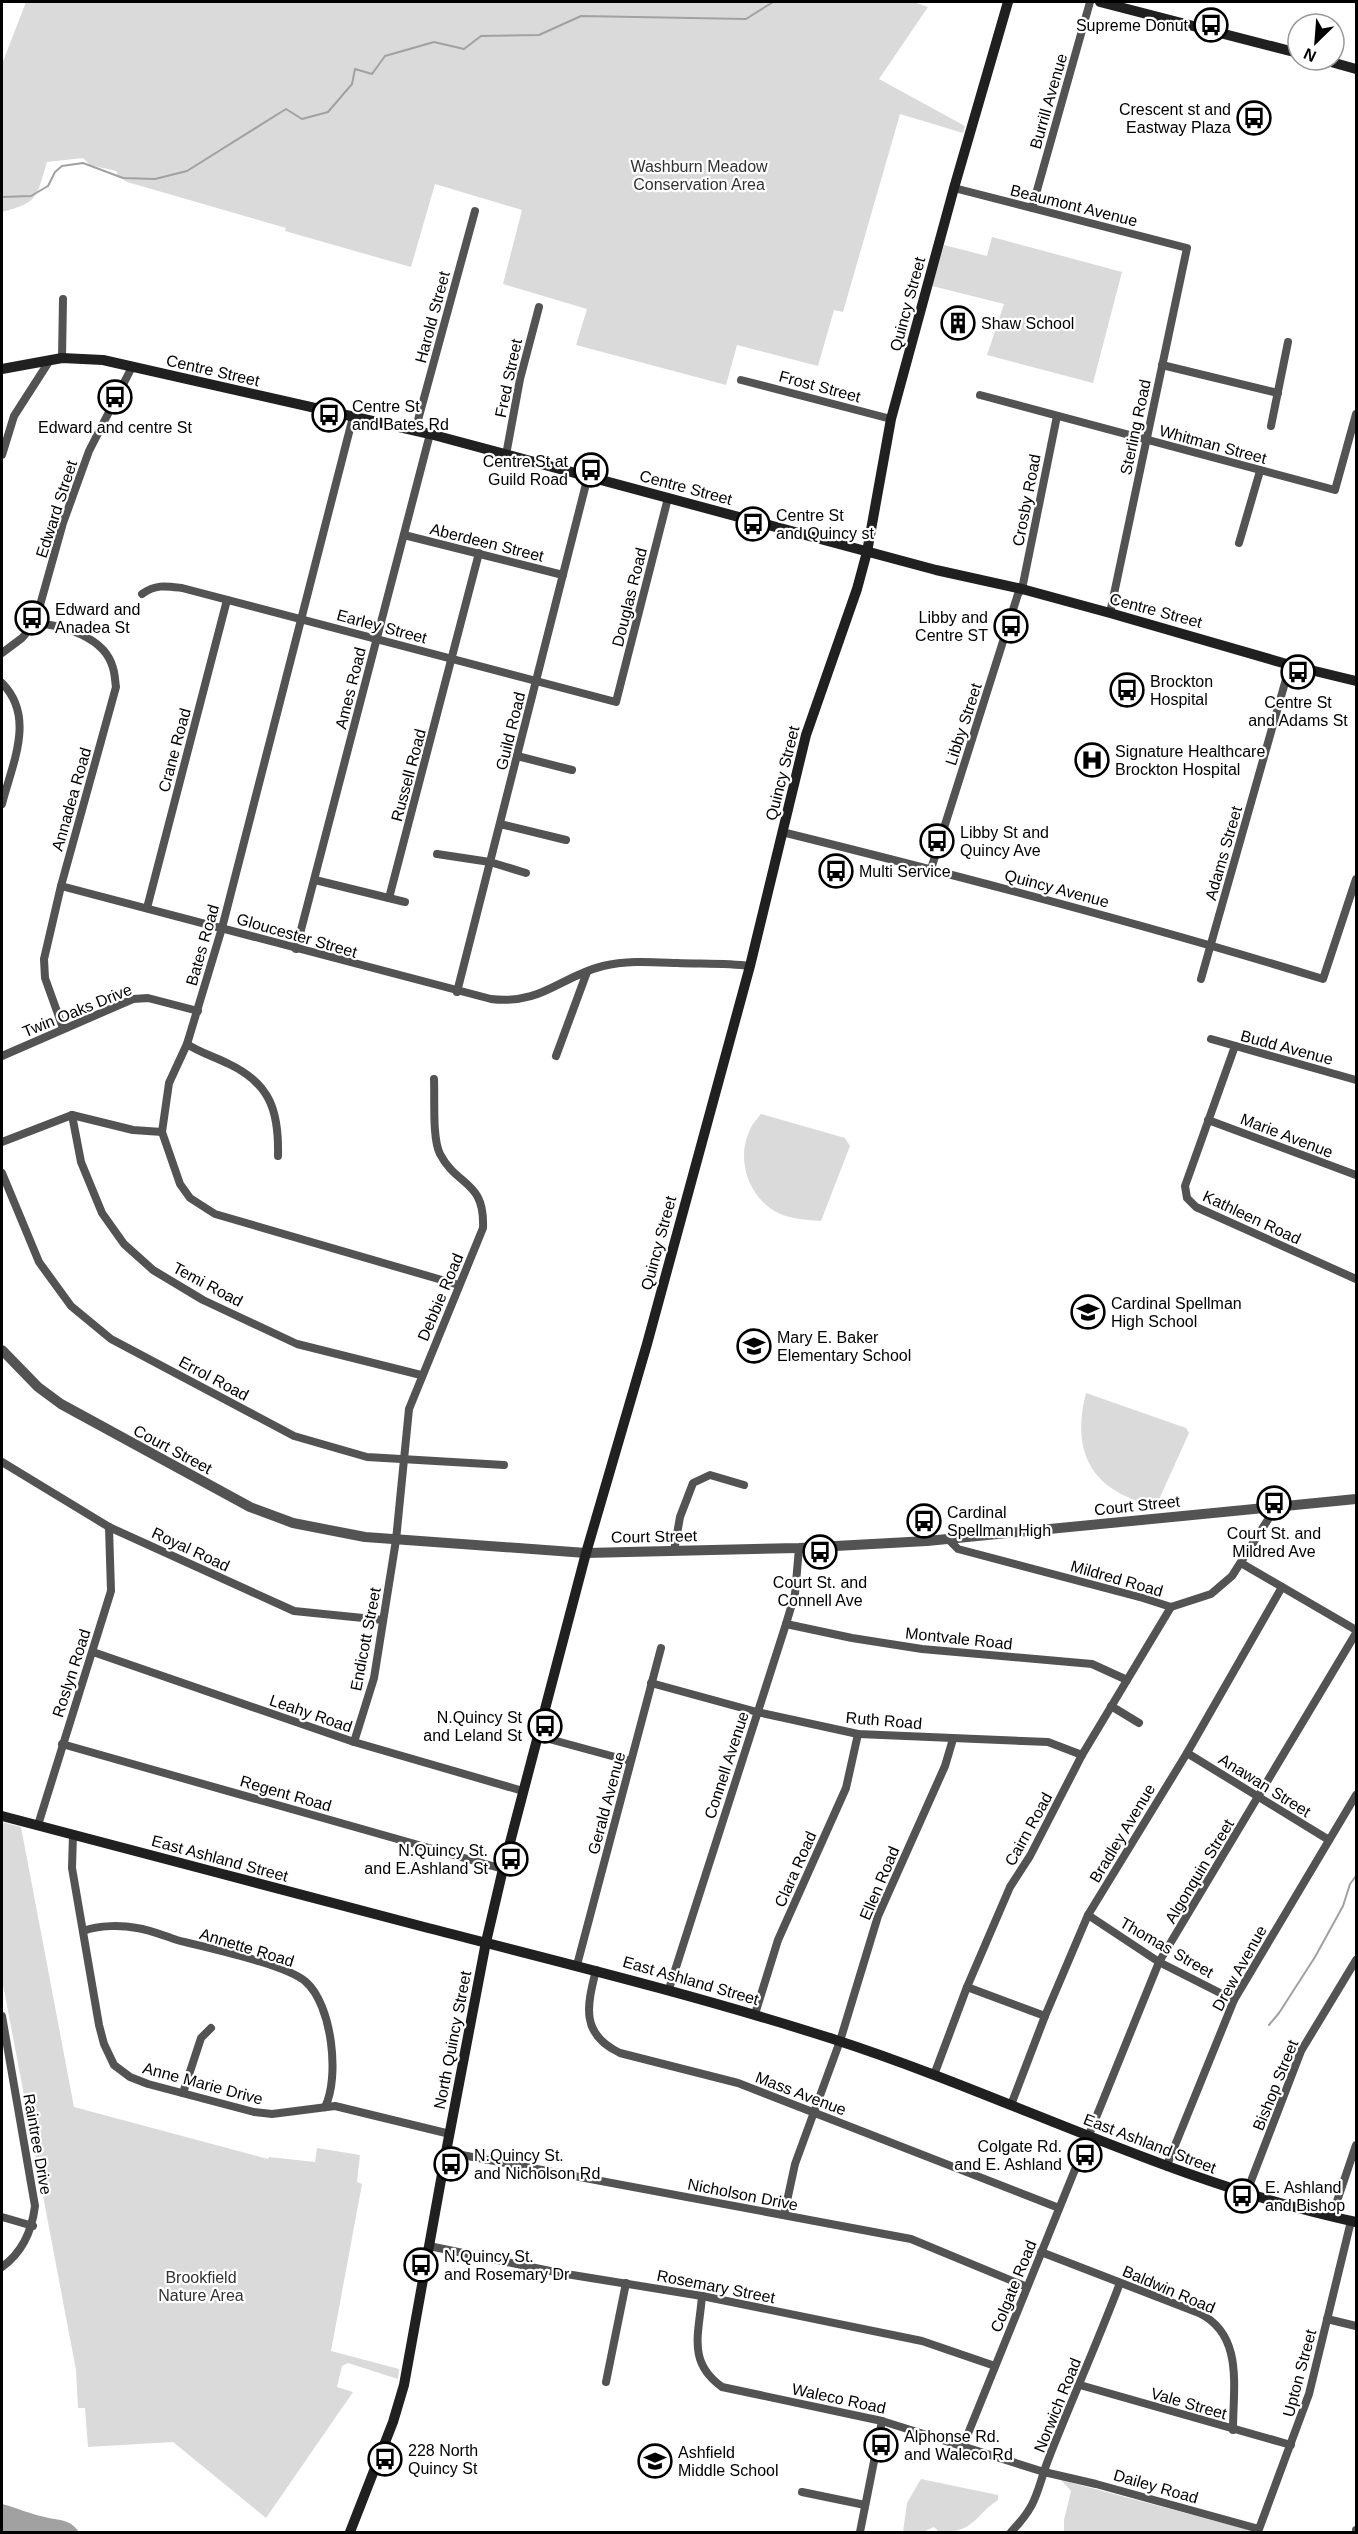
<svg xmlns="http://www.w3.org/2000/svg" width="1358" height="2534" font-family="Arial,sans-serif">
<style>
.green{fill:#dadada}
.water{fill:#a1a1a1}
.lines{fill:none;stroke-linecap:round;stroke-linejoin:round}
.stream{stroke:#a1a1a1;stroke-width:2}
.minor{stroke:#535353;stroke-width:8}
.tertiary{stroke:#535353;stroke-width:10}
.secondary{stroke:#202020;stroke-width:10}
.labels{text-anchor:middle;stroke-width:4.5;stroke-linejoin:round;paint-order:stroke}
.poi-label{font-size:16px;fill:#000;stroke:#fff;text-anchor:start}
.street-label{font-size:16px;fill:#000;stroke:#fff}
.park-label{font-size:16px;fill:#313131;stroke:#fff}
</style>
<rect width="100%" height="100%" fill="#fff"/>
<g class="green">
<path d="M 26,2 L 913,2 L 928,7 L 879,79 L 965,126 L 963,133 L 900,114 L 843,312 L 834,310 L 818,366 L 737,345 L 726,385 L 576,345 L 587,309 L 503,284 L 522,210 L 435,184 L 411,267 L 285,231 L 286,228 L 127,182 L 119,177 L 116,171 L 90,165 L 83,158 L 47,162 C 36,197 40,202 2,212 L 2,64 Z"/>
<path d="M 992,237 L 1122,272 L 1093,383 L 987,355 L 1004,304 L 932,286 L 944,245 L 987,256 Z"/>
<path d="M 761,1114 L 845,1138 L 850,1146 L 821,1221 C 807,1220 793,1219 780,1214 C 749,1200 735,1159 750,1130 C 752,1124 757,1119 761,1114 Z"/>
<path d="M 1086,1393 L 1186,1428 L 1189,1433 L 1156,1506 C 1094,1493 1070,1455 1086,1393 Z"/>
<path d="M 2,1822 L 21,1827 L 74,2107 L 268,2159 L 269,2157 L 315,2162 L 317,2148 L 360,2155 L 357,2182 L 362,2184 L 331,2351 L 399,2369 L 398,2379 L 348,2363 L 342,2366 L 337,2387 L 353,2392 L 266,2518 L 173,2442 L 88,2447 L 85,2408 L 78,2408 L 76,2370 L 2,1979 Z"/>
<path d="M 921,2479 L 998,2495 L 998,2500 C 973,2517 974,2533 939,2532 L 934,2527 L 923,2532 L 903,2532 L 907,2503 Z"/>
<path d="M 1061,2480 L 1257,2532 L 1064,2532 L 1064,2520 L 1071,2491 Z"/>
</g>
<path class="water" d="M 2,2504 C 17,2508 30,2514 45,2517 C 59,2521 69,2518 79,2532 L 2,2532 Z"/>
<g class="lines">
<g class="stream">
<path d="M 2,197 L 31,196 L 48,186 L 55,172 L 62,166 L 83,163 L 123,178 L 155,179 L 187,171 L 286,109 L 302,119 L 328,112 L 352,84 L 355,69 L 372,74 L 385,56 L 434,42 L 464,49 L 481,36 L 539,35 L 581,16 L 746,19 L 773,2"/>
<path d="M 1269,2025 L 1279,2013 L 1315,1957 L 1343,1906 L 1350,1884 L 1356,1876"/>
</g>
<g class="minor">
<path d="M 954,188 L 1187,248 L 1110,613"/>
<path d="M 1032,208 L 1090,2"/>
<path d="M 62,358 L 63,299"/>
<path d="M 1162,365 L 1278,393"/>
<path d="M 741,380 L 891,419"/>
<path d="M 980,395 L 1335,490 L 1356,414"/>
<path d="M 353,417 L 222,928 L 187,1044 L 169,1083 L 162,1132 L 180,1184 L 190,1198 L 215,1214 L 459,1285"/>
<path d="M 1271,426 L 1288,342"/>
<path d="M 415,431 L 475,211"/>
<path d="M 2,455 L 14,416 L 50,360"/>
<path d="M 506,455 L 520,379 L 539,307"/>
<path d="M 404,535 L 563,575"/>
<path d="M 1239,543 L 1260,471"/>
<path d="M 142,594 C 156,584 166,586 182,588 L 616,702 L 668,498"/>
<path d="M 35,623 C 63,625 105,637 113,668 C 115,674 115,681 116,687 L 61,886 L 44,959 L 45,978 L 63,1028"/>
<path d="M 2,653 L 22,638 L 35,623 L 63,523 L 89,451 L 132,367"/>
<path d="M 2,683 C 36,717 12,764 2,804"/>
<path d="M 517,756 L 572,770"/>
<path d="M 500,824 L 566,840"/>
<path d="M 782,832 C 964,877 1144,924 1323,979 L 1356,879"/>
<path d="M 437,854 L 490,862 L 526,873"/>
<path d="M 931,869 L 1018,594 L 1022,589 L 1057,416"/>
<path d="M 315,880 L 405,902"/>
<path d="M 61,886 L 491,999 C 542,1005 559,977 603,966 C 627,960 652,962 677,963 C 701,964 726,963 750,966"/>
<path d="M 389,898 L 479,553"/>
<path d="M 147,908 L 227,600"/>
<path d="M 296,949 L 430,434"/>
<path d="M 1201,979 L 1290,665"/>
<path d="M 457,992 L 588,476"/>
<path d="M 1211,1039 L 1356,1080"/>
<path d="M 187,1044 C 200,1053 216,1057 229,1064 C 271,1084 279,1112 278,1156"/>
<path d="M 1235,1046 L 1185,1186 L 1187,1198 L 1196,1207 L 1356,1279"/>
<path d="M 2,1056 L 133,999 L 148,998 L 198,1011"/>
<path d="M 556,1056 L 587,972"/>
<path d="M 72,1115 L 81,1162 L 102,1213 L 124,1244 L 153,1270 L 203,1300 L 297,1344 L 421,1375"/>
<path d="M 1208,1120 L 1356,1175"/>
<path d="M 2,1142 L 72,1115 L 133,1130 L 162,1132"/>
<path d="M 2,1173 L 39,1262 L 71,1306 L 111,1339 L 294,1436 L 367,1457 L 504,1465"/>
<path d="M 2,1462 L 109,1527 L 294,1611 L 383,1620"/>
<path d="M 948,1539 L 958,1549 L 1143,1598 L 1171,1607 L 1211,1594 L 1232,1576 L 1276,1507"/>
<path d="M 674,1551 L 680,1517 L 693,1483 L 710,1475 L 744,1485"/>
<path d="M 1241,1563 L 1356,1630"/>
<path d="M 786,1624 L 852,1638 L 922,1649 L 1092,1664 L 1127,1680"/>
<path d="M 93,1652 L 354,1742 L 523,1791"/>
<path d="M 651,1683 L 757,1712 L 858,1734 L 1048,1742 L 1082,1755"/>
<path d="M 1111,1706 L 1139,1723"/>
<path d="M 538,1736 L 630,1761"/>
<path d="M 354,1742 L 374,1678 L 396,1540 L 409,1409 L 483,1228 C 485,1180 457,1187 440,1154 C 432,1138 435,1099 434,1079"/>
<path d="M 62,1744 L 503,1869"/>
<path d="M 1187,1753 L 1329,1840"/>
<path d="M 38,1825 L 111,1591 L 109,1527"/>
<path d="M 73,1834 L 72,1868 L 99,2025 L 104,2044 L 114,2065 L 130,2077 L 148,2084 L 254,2112 L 272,2114 L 335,2106 L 450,2134"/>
<path d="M 1088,1915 L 1159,1962 L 1234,2000"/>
<path d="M 83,1931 C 100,1925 121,1925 137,1928 C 151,1930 164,1936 177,1940 C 207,1948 286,1964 306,1982 C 332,2005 340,2077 325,2107"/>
<path d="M 577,1965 L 661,1648"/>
<path d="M 596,1970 C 587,2006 580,2034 620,2053 L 738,2083 L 1059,2208"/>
<path d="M 967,1987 L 1045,2016"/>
<path d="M 669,1989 L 786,1624 L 795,1594 L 799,1548"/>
<path d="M 755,2014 L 778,1940 L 846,1788 L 858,1734"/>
<path d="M 2,2016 L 35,2206 C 32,2230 23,2252 2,2267"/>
<path d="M 934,2075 L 967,1987 L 1010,1887 L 1030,1856 L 1082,1755 L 1171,1607"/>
<path d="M 183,2093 L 201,2038 L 211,2028"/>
<path d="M 1011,2105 L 1045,2016 L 1088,1915 L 1187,1753 L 1282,1587"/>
<path d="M 446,2152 L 911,2239 L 1027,2287"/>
<path d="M 1167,2165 L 1234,2000 L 1356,1795"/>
<path d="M 1246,2194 L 1301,2051 L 1356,1960"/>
<path d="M 784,2215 L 795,2164 L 840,2041 L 878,1916 L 945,1766 L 953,1739"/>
<path d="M 1332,2216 L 1356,2145"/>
<path d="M 2,2217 L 33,2226"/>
<path d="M 429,2246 L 560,2273 L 702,2296 L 922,2341 L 995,2366"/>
<path d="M 1041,2252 L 1199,2313 C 1244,2335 1233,2387 1233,2430"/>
<path d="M 702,2296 C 699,2334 687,2362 722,2387 L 882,2421 L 1044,2472 L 1096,2484 L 1259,2529 L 1309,2394 L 1351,2221"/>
<path d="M 1327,2319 L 1356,2326"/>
<path d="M 606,2382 L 626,2283"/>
<path d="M 1080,2385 L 1291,2445"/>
<path d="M 963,2446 L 1159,1962 L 1356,1633"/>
<path d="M 802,2492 L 865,2505"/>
<path d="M 860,2532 L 882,2421"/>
<path d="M 1011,2532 C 1040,2502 1036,2490 1050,2455 C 1073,2397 1098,2341 1120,2283"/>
<path d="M 1356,2532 L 1356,2530"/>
</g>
<path class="tertiary" d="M 2,1350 L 38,1387 L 61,1404 L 250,1507 L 293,1523 L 365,1537 L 586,1553 L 799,1548 L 927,1541 L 1356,1499"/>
<g class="secondary">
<path d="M 1100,2 L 1298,53"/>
<path d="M 1324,60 L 1356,69"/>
<path d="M 2,369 L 62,358 L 103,360 L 430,434 L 936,570 L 1022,589 L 1110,613 L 1290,665 L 1356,681"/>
<path d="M 2,1816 C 144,1853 286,1891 428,1928 C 564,1963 699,1996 833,2039 C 1009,2096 1175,2184 1356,2222"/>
<path d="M 350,2532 L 393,2422 L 404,2385 L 446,2152 L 486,1942 L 503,1869 L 586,1553 L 647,1344 L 750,966 L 806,735 L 857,589 L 867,552 L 891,419 L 954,188 L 1008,2"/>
</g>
</g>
<defs>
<g id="bus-ring" transform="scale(1.725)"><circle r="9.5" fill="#fff" stroke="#000" stroke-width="1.5"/><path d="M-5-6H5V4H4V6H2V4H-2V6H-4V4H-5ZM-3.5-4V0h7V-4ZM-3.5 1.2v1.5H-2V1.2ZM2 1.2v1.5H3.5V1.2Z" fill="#000"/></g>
<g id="building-ring" transform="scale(1.725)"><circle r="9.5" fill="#fff" stroke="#000" stroke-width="1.5"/><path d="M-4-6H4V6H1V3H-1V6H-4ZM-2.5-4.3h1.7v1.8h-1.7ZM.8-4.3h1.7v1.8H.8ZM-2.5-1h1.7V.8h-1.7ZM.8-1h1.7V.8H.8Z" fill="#000"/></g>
<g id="hospital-ring" transform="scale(1.725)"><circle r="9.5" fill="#fff" stroke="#000" stroke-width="1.5"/><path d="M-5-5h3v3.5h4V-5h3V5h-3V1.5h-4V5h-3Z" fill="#000"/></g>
<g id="school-ring" transform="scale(1.725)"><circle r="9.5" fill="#fff" stroke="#000" stroke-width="1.5"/><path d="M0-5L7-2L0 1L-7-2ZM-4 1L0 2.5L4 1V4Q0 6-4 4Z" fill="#000"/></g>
</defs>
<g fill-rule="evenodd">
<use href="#bus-ring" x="1211" y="25"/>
<use href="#bus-ring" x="1254" y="118"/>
<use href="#building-ring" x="958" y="323"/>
<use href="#bus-ring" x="115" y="397"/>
<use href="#bus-ring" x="329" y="415"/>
<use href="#bus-ring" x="591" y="470"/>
<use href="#bus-ring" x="753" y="524"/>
<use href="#bus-ring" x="32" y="618"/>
<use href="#bus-ring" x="1011" y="626"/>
<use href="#bus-ring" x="1298" y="672"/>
<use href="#bus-ring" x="1127" y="690"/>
<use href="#hospital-ring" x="1092" y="760"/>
<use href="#bus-ring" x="937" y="841"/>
<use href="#bus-ring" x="836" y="871"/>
<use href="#school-ring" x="1088" y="1312"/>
<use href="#school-ring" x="754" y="1346"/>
<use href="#bus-ring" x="1274" y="1503"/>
<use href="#bus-ring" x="924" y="1521"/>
<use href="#bus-ring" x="820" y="1552"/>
<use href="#bus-ring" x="545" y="1726"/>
<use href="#bus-ring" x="511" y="1859"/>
<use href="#bus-ring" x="1085" y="2155"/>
<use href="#bus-ring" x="451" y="2164"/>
<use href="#bus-ring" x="1242" y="2196"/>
<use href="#bus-ring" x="421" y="2265"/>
<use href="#bus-ring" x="881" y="2445"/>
<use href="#bus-ring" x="385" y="2459"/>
<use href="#school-ring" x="655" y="2461"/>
</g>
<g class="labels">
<g class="poi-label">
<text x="1188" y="31" text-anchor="end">Supreme Donut</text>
<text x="1231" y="115" text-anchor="end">Crescent st and<tspan x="1231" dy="18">Eastway Plaza</tspan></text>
<text x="981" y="329">Shaw School</text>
<text x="352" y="412">Centre St<tspan x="352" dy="18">and Bates Rd</tspan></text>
<text x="115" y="433" text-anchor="middle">Edward and centre St</text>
<text x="568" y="467" text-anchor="end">Centre St at<tspan x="568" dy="18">Guild Road</tspan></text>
<text x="776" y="521">Centre St<tspan x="776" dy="18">and Quincy st</tspan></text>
<text x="55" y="615">Edward and<tspan x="55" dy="18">Anadea St</tspan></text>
<text x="988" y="623" text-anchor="end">Libby and<tspan x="988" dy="18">Centre ST</tspan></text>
<text x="1150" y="687">Brockton<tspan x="1150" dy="18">Hospital</tspan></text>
<text x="1298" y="708" text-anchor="middle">Centre St<tspan x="1298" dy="18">and Adams St</tspan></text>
<text x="1115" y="757">Signature Healthcare<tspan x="1115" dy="18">Brockton Hospital</tspan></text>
<text x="960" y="838">Libby St and<tspan x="960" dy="18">Quincy Ave</tspan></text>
<text x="859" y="877">Multi Service</text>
<text x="1111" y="1309">Cardinal Spellman<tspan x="1111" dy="18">High School</tspan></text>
<text x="777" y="1343">Mary E. Baker<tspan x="777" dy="18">Elementary School</tspan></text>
<text x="947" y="1518">Cardinal<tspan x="947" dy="18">Spellman High</tspan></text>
<text x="1274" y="1539" text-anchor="middle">Court St. and<tspan x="1274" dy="18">Mildred Ave</tspan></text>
<text x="820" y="1588" text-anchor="middle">Court St. and<tspan x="820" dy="18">Connell Ave</tspan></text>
<text x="522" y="1723" text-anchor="end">N.Quincy St<tspan x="522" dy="18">and Leland St</tspan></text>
<text x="488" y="1856" text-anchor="end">N.Quincy St.<tspan x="488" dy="18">and E.Ashland St</tspan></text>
<text x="1062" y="2152" text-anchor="end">Colgate Rd.<tspan x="1062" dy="18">and E. Ashland</tspan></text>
<text x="474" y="2161">N.Quincy St.<tspan x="474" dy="18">and Nicholson Rd</tspan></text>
<text x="1265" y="2193">E. Ashland<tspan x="1265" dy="18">and Bishop</tspan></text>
<text x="444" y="2262">N.Quincy St.<tspan x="444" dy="18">and Rosemary Dr</tspan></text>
<text x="904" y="2442">Alphonse Rd.<tspan x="904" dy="18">and Waleco Rd</tspan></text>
<text x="408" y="2456">228 North<tspan x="408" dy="18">Quincy St</tspan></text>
<text x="678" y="2458">Ashfield<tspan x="678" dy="18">Middle School</tspan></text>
</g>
<g class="street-label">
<text transform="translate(1048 101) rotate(-74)" y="6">Burrill Avenue</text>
<text transform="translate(1074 205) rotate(14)" y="6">Beaumont Avenue</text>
<text transform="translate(907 304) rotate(-75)" y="6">Quincy Street</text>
<text transform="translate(432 317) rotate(-75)" y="6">Harold Street</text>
<text transform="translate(213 370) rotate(13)" y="6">Centre Street</text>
<text transform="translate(508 378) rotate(-78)" y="6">Fred Street</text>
<text transform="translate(820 386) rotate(15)" y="6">Frost Street</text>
<text transform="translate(1135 427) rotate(-78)" y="6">Sterling Road</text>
<text transform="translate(1213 444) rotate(15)" y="6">Whitman Street</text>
<text transform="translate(686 487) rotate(15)" y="6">Centre Street</text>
<text transform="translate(1026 500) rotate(-79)" y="6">Crosby Road</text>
<text transform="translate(56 509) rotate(-72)" y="6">Edward Street</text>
<text transform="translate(487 542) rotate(14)" y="6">Aberdeen Street</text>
<text transform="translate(629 597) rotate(-76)" y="6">Douglas Road</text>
<text transform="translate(1156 610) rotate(15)" y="6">Centre Street</text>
<text transform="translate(382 626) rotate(15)" y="6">Earley Street</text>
<text transform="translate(350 688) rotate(-76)" y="6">Ames Road</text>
<text transform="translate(963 724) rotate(-72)" y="6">Libby Street</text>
<text transform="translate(510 731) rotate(-76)" y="6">Guild Road</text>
<text transform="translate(174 750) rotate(-75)" y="6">Crane Road</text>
<text transform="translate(782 773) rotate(-76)" y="6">Quincy Street</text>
<text transform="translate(408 775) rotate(-75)" y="6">Russell Road</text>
<text transform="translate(71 799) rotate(-74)" y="6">Annadea Road</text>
<text transform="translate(1223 853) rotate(-74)" y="6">Adams Street</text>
<text transform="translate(1057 888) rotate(15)" y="6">Quincy Avenue</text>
<text transform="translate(297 935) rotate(16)" y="6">Gloucester Street</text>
<text transform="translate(202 945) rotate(-74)" y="6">Bates Road</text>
<text transform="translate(77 1010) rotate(-22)" y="6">Twin Oaks Drive</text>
<text transform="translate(1287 1047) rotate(15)" y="6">Budd Avenue</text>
<text transform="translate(1287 1135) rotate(21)" y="6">Marie Avenue</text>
<text transform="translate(1252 1217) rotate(25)" y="6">Kathleen Road</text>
<text transform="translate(658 1243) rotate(-75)" y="6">Quincy Street</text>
<text transform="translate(208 1284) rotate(28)" y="6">Temi Road</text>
<text transform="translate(440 1297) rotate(-67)" y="6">Debbie Road</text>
<text transform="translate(214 1378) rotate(28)" y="6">Errol Road</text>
<text transform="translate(173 1449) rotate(28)" y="6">Court Street</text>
<text transform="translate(1137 1505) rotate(-6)" y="6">Court Street</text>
<text transform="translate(654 1536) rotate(-1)" y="6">Court Street</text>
<text transform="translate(191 1549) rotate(25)" y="6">Royal Road</text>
<text transform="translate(1117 1578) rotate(16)" y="6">Mildred Road</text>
<text transform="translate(959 1638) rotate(6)" y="6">Montvale Road</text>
<text transform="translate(365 1639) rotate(-79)" y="6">Endicott Street</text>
<text transform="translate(71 1673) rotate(-72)" y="6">Roslyn Road</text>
<text transform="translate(311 1713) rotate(19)" y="6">Leahy Road</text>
<text transform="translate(884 1720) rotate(5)" y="6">Ruth Road</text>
<text transform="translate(726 1765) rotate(-72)" y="6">Connell Avenue</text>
<text transform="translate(1265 1785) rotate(32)" y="6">Anawan Street</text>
<text transform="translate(286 1793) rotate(16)" y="6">Regent Road</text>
<text transform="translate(606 1803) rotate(-75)" y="6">Gerald Avenue</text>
<text transform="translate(1028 1829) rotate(-61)" y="6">Cairn Road</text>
<text transform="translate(1122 1833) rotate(-59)" y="6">Bradley Avenue</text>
<text transform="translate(220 1858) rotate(15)" y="6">East Ashland Street</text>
<text transform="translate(795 1869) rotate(-66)" y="6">Clara Road</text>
<text transform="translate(1199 1871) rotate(-59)" y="6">Algonquin Street</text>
<text transform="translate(879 1883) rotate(-67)" y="6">Ellen Road</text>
<text transform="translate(247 1947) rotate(17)" y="6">Annette Road</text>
<text transform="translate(1167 1947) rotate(30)" y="6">Thomas Street</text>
<text transform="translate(1239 1968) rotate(-61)" y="6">Drew Avenue</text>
<text transform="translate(691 1980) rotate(16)" y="6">East Ashland Street</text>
<text transform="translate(452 2040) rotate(-79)" y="6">North Quincy Street</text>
<text transform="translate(203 2083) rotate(15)" y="6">Anne Marie Drive</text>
<text transform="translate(1275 2085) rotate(-68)" y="6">Bishop Street</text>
<text transform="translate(801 2093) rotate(21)" y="6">Mass Avenue</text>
<text transform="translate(1150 2143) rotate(21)" y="6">East Ashland Street</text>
<text transform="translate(38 2144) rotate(80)" y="6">Raintree Drive</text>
<text transform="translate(743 2194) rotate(11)" y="6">Nicholson Drive</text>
<text transform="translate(716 2286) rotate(11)" y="6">Rosemary Street</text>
<text transform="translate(1013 2286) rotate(-68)" y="6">Colgate Road</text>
<text transform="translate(1169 2289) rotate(23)" y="6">Baldwin Road</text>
<text transform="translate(1299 2373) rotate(-75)" y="6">Upton Street</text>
<text transform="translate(839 2398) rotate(12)" y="6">Waleco Road</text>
<text transform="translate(1189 2403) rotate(16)" y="6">Vale Street</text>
<text transform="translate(1057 2405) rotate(-68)" y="6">Norwich Road</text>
<text transform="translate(1156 2486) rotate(16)" y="6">Dailey Road</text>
</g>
<g class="park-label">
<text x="699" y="172">Washburn Meadow<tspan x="699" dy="18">Conservation Area</tspan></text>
<text x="201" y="2283">Brookfield<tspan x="201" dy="18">Nature Area</tspan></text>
</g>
</g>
<rect width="1358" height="2534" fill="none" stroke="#000000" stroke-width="6"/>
<g transform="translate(1316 42) rotate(205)"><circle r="28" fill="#ffffff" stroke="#999999" stroke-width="1.5"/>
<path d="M0-4.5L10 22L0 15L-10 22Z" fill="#000000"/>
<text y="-9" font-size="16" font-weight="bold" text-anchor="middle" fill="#000000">N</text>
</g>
</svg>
